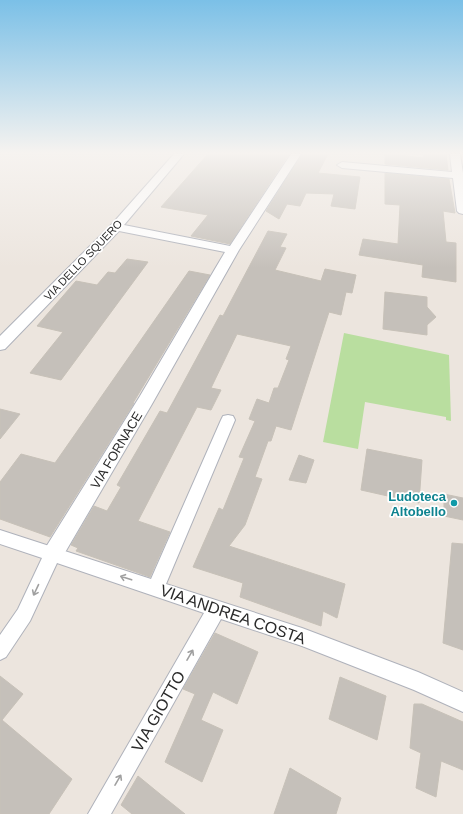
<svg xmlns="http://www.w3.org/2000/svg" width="463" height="814" font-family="Helvetica,sans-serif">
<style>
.green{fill:#b9de9f}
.building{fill:#c5c0ba;stroke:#c7c1b8}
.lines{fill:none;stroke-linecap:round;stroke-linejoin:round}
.pedestrian-casing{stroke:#afb2bb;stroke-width:2}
.minor-casing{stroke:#afb2bb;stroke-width:2}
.pedestrian{fill:#fff;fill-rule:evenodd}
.minor{fill:#fff;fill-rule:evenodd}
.oneway{stroke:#a0a0a0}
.culture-dot{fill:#0f9aa8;stroke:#fff;stroke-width:1.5}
.labels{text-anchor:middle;stroke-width:3.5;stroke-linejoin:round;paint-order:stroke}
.far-street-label{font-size:11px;fill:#2b2b2b;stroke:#fff}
.street-label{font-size:13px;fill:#2b2b2b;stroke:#fff}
.culture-label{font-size:13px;font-weight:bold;fill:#0d838f;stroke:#fff;text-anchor:end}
.near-street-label{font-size:16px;fill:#2b2b2b;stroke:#fff}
</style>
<rect width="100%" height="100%" fill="#ece5de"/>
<path class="green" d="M 344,333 L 449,355 L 451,421 L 446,420 L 446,417 L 365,402 L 358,449 L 323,442 Z"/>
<g class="building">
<path d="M 208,154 L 289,154 L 230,244 L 191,236 L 208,215 L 161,207 Z"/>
<path d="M 302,154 L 328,154 L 318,173 L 360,177 L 355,209 L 331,206 L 334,194 L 306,193 L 300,206 L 287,204 L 279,219 L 266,211 Z"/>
<path d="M 385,154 L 424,158 L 424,154 L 446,154 L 448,170 L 385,164 Z"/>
<path d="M 385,173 L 449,179 L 455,213 L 443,211 L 446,242 L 456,243 L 456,282 L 422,277 L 423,265 L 359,255 L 363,239 L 398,244 L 400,205 L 385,204 Z"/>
<path d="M 268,231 L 287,234 L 280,247 L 286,248 L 275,270 L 321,281 L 325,269 L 356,275 L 352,293 L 346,292 L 341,315 L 329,312 L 291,430 L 276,426 L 271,441 L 268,441 L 255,477 L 262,479 L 245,525 L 229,546 L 345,584 L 337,618 L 323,611 L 321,626 L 240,597 L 243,583 L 193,567 L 219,508 L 223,510 L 244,458 L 239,457 L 255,421 L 249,419 L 257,399 L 269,403 L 274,388 L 278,388 L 289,360 L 286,359 L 291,346 L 237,334 L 211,388 L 221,390 L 211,410 L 197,407 L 138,521 L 170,532 L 150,577 L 76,551 L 78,548 L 71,545 L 94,506 L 107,511 L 121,487 L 117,485 L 160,411 L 167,413 L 220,315 L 223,316 Z"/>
<path d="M 127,259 L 148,262 L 61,380 L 30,373 L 63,332 L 37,326 L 76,281 L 97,285 L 108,272 L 115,273 Z"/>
<path d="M 189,271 L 210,275 L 133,403 L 134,403 L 50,537 L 0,519 L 0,482 L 21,454 L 55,463 Z"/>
<path d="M 385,292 L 427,297 L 427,307 L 436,317 L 427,325 L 427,335 L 383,329 Z"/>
<path d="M 0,409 L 20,414 L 0,439 Z"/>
<path d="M 367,449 L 422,460 L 419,503 L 361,490 Z"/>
<path d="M 299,455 L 314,460 L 306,483 L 289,480 Z"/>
<path d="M 444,494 L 463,498 L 463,520 L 444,516 Z"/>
<path d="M 452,543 L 463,544 L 463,650 L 443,643 Z"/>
<path d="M 215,633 L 258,652 L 237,704 L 213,692 L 201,720 L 223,730 L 202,782 L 165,762 L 195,694 L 183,689 Z"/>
<path d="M 0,676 L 23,694 L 2,720 L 72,779 L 49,814 L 0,814 Z"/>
<path d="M 340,677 L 386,696 L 377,740 L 329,719 Z"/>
<path d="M 414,704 L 422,704 L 463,722 L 463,770 L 441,761 L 436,797 L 416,788 L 421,753 L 410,748 Z"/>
<path d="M 290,768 L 341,798 L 336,814 L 274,814 Z"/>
<path d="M 138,776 L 160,794 L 185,814 L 132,814 L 121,805 Z"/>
</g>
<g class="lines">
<g class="pedestrian-casing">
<path id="pedestrian" d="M 228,415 L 233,416 L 235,420 L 166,584 L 302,628 L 418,672 L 463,692 L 463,712 L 414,690 L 302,646 L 221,619 L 111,814 L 88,814 L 204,613 L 57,563 L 30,621 L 6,657 L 0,660 L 0,635 L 18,609 L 42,558 L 0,544 L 0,530 L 151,579 L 221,420 L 223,416 Z"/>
</g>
<g class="minor-casing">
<g id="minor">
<path d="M 174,154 L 184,154 L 124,225 L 230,246 L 291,154 L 301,154 L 239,250 L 152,404 L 60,561 L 53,564 L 46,561 L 42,554 L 46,547 L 140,396 L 225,252 L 119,231 L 5,349 L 0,350 L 0,336 L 112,224 Z"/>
<path d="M 450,154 L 460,154 L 463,173 L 463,214 L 459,213 L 457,211 L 453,178 L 342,168 L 337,165 L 342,162 L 452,172 Z"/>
</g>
</g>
<use href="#pedestrian" class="pedestrian"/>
<use href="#minor" class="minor"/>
</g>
<defs><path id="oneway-shaft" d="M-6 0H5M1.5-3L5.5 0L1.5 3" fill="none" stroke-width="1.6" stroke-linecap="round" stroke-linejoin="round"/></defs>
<g class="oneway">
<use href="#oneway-shaft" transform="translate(126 578) rotate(-162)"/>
<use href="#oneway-shaft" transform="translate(36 590) rotate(115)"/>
<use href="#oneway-shaft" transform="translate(190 655) rotate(-60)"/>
<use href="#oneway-shaft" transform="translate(118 780) rotate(-60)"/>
</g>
<linearGradient id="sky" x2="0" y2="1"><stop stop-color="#7bc0e7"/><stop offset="0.57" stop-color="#f6f3f0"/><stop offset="1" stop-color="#f6f3f0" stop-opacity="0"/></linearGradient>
<rect width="463" height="268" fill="url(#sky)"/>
<circle class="culture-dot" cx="454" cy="503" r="4"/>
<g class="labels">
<g class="far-street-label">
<text transform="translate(83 260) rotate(-46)" y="4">VIA DELLO SQUERO</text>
</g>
<g class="street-label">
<text transform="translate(116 450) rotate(-59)" y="5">VIA FORNACE</text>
</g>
<g class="culture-label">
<text x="446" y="501">Ludoteca<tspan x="446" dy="15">Altobello</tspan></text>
</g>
<g class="near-street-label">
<text transform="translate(233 614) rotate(19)" y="6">VIA ANDREA COSTA</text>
<text transform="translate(158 711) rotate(-60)" y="6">VIA GIOTTO</text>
</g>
</g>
</svg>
